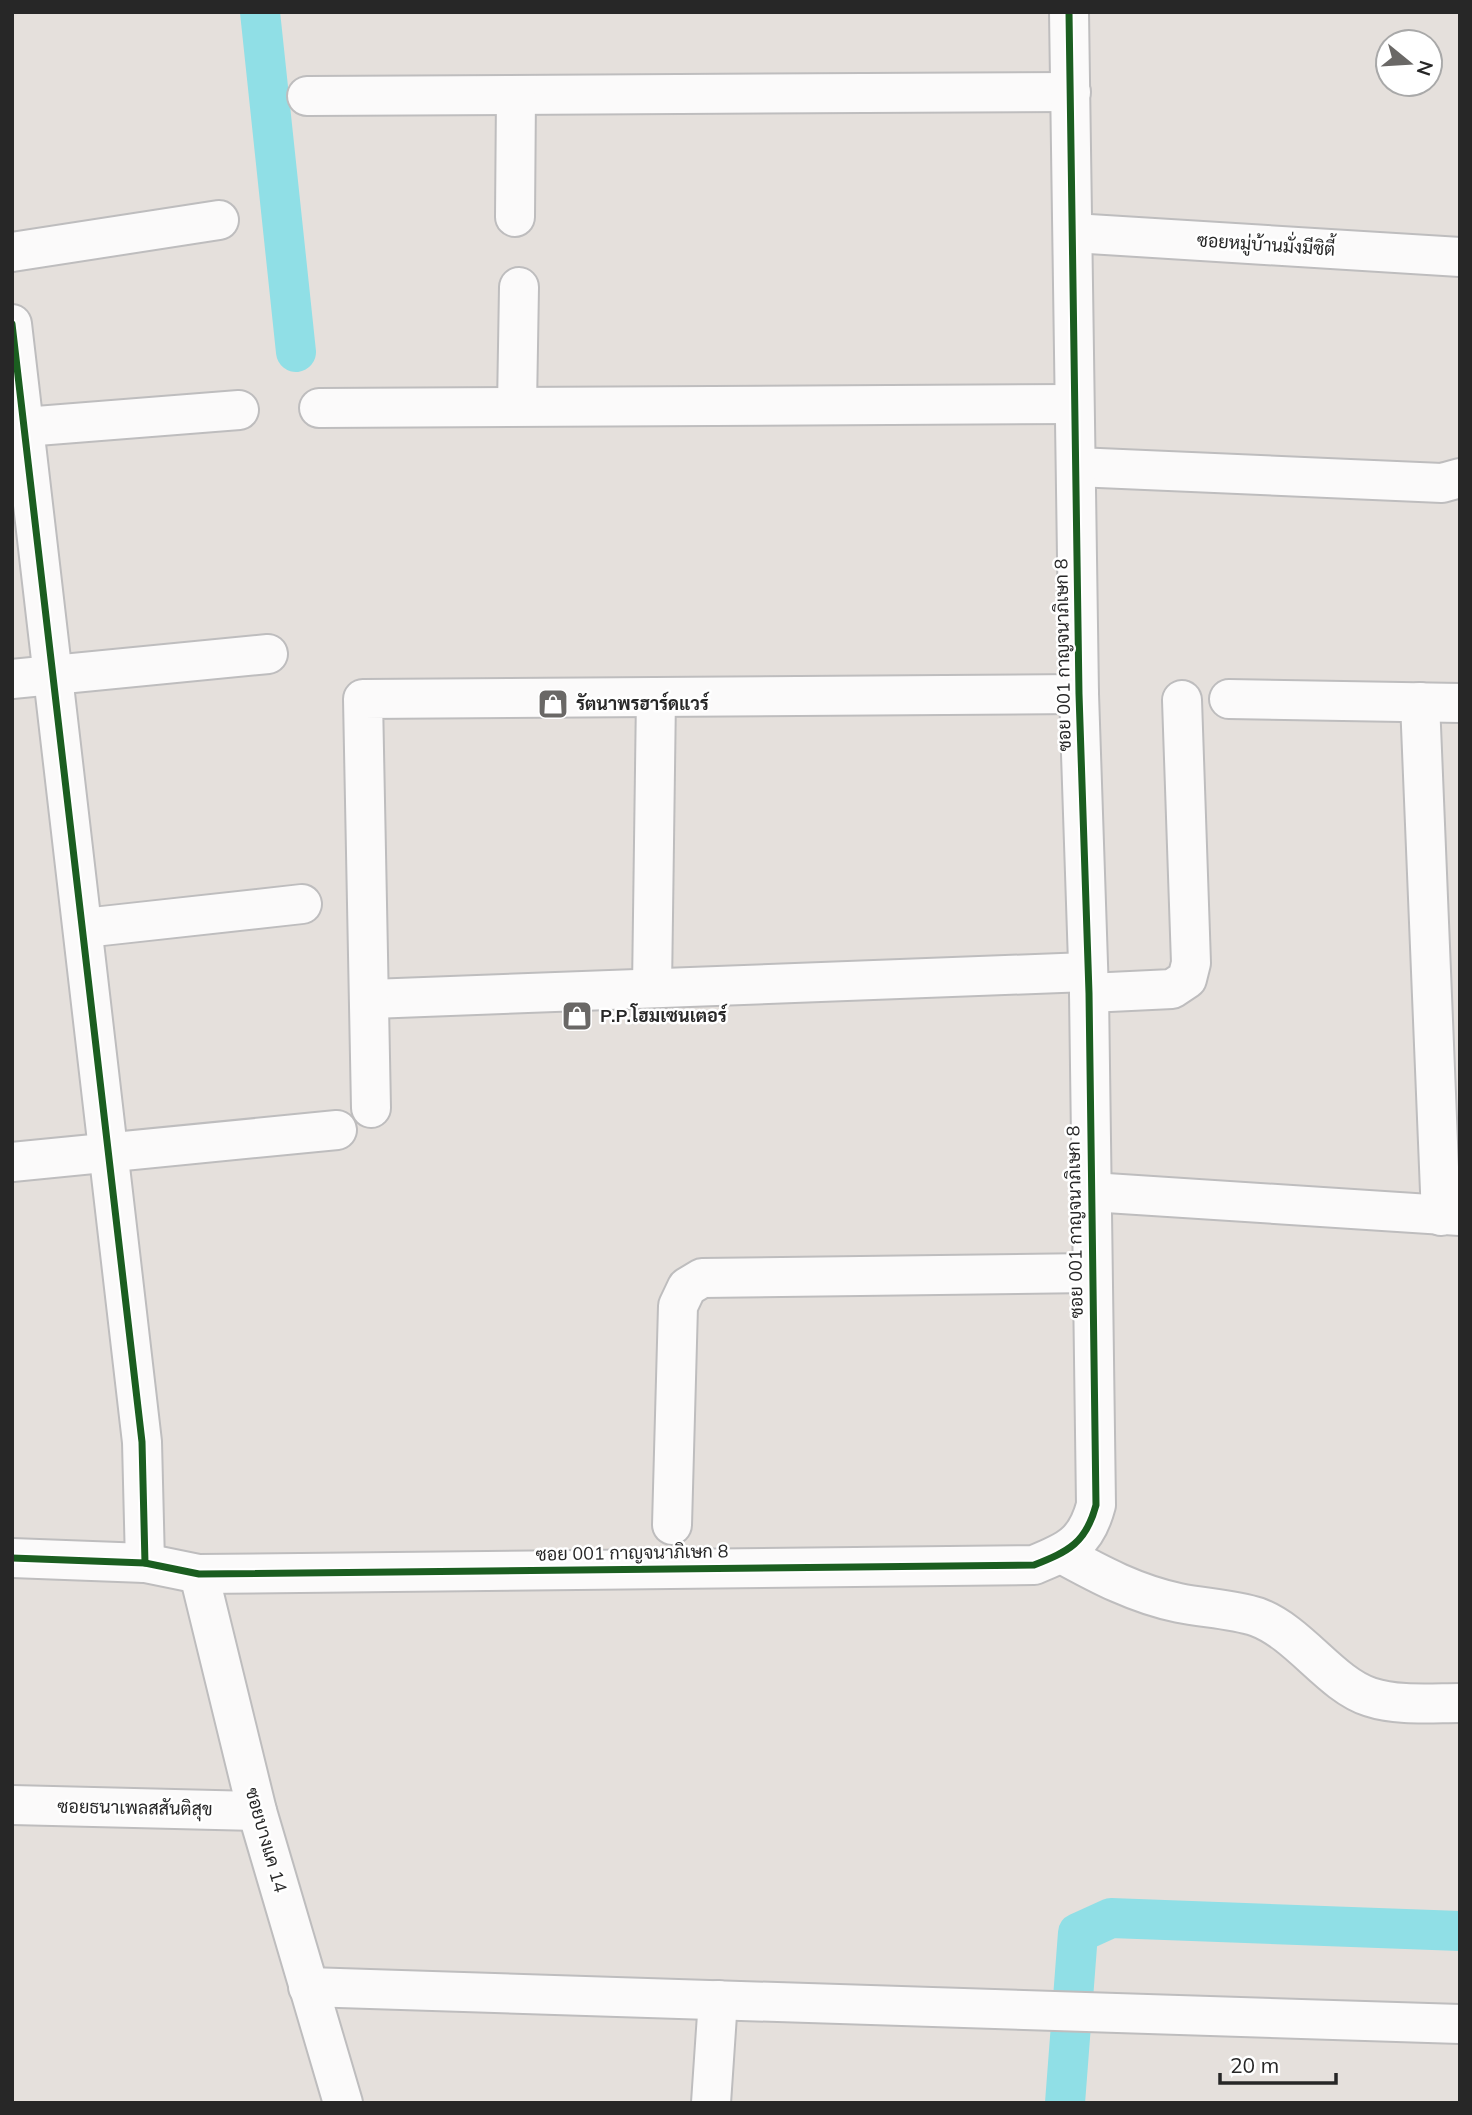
<svg xmlns="http://www.w3.org/2000/svg" width="1472" height="2115" font-family="Mulish,Sarabun,sans-serif">
<style>
.lines{fill:none;stroke-linecap:round;stroke-linejoin:round}
.canal{stroke:#90dfe6;stroke-width:40}
.minor-casing{stroke:#bebdbe;stroke-width:42}
.minor{stroke:#fbfafa;stroke-width:38}
.cycleway-casing{stroke:#fff;stroke-width:11}
.cycleway{stroke:#1b5e20;stroke-width:7}
.labels{text-anchor:middle;stroke-width:5;stroke-linejoin:round;paint-order:stroke}
.street-label{font-size:18px;fill:#272727;stroke:#fff}
.poi-label{font-size:18px;font-weight:bold;fill:#272727;stroke:#fff;text-anchor:start}
</style>
<rect width="100%" height="100%" fill="#e5e0dc"/>
<g class="lines">
<g class="canal">
<path d="M 260,12 L 296,352"/>
<path d="M 1065,2103 L 1078,1933 L 1111,1918 L 1460,1931"/>
</g>
<g class="minor-casing">
<g id="minor">
<path d="M 307,96 L 1071,92"/>
<path d="M 515,217 L 516,95"/>
<path d="M 1073,233 L 1460,257"/>
<path d="M 12,252 L 219,220"/>
<path d="M 12,324 L 142,1442 L 145,1563"/>
<path d="M 517,406 L 519,287"/>
<path d="M 319,408 L 1074,404"/>
<path d="M 24,427 L 239,410"/>
<path d="M 1076,467 L 1442,483 L 1460,478"/>
<path d="M 12,679 L 268,654"/>
<path d="M 1229,699 L 1460,703"/>
<path d="M 1420,702 L 1441,1216"/>
<path d="M 84,928 L 302,904"/>
<path d="M 652,988 L 656,697"/>
<path d="M 1089,993 L 1172,989 L 1187,979 L 1191,963 L 1182,700"/>
<path d="M 371,999 L 1087,972"/>
<path d="M 371,1108 L 363,699 L 1079,694"/>
<path d="M 12,1162 L 337,1130"/>
<path d="M 1091,1192 L 1460,1216"/>
<path d="M 672,1525 L 678,1306 L 687,1287 L 702,1278 L 1091,1273"/>
<path d="M 1062,1554 C 1100,1575 1136,1594 1179,1603 C 1204,1608 1233,1609 1257,1617 C 1300,1633 1330,1684 1370,1697 C 1397,1706 1431,1703 1460,1703"/>
<path d="M 12,1558 L 145,1563 L 199,1574 L 1034,1565 C 1069,1551 1086,1543 1096,1505 L 1089,993 L 1079,694 L 1069,12"/>
<path d="M 199,1574 L 257,1811 L 343,2103"/>
<path d="M 12,1805 L 257,1811"/>
<path d="M 308,1987 L 1460,2024"/>
<path d="M 711,2103 L 718,2000"/>
</g>
</g>
<use href="#minor" class="minor"/>
<g class="cycleway-casing">
<g id="cycleway">
<path d="M 12,324 L 142,1442 L 145,1563"/>
<path d="M 12,1558 L 145,1563 L 199,1574 L 1034,1565 C 1069,1551 1086,1543 1096,1505 L 1089,993 L 1079,694 L 1069,12"/>
</g>
</g>
<use href="#cycleway" class="cycleway"/>
</g>
<defs>
<g id="shop-square" transform="scale(1.575)"><rect x="-9" y="-9" width="18" height="18" rx="4" fill="#6a6866" stroke="#fff"/><path d="M-5-2.5h2.3a2.7 3.5 0 0 1 5.4 0H5L5.5 6h-11ZM-1.5-2.5h3a1.5 2.3 0 0 0-3 0Z" fill="#fff"/></g>
</defs>
<g fill-rule="evenodd">
<use href="#shop-square" x="553" y="704"/>
<use href="#shop-square" x="577" y="1016"/>
</g>
<g class="labels">
<g class="street-label">
<text transform="translate(1266 245) rotate(4)" y="6">ซอยหมู่บ้านมั่งมีซิตี้</text>
<text transform="translate(1063 655) rotate(-91)" y="6">ซอย 001 กาญจนาภิเษก 8</text>
<text transform="translate(1075 1222) rotate(-91)" y="6">ซอย 001 กาญจนาภิเษก 8</text>
<text transform="translate(632 1553) rotate(-1)" y="6">ซอย 001 กาญจนาภิเษก 8</text>
<text transform="translate(135 1808) rotate(1)" y="6">ซอยธนาเพลสสันติสุข</text>
<text transform="translate(266 1840) rotate(74)" y="6">ซอยบางแค 14</text>
</g>
<g class="poi-label">
<text x="576" y="710">รัตนาพรฮาร์ดแวร์</text>
<text x="600" y="1022">P.P.โฮมเซนเตอร์</text>
</g>
</g>
<rect width="1472" height="2115" fill="none" stroke="#272727" stroke-width="28"/>
<g transform="translate(1409 63) rotate(108)"><circle r="33" fill="#ffffff" stroke="#a9a9a9" stroke-width="2"/>
<path d="M0-5L12 26L0 18L-12 26Z" fill="#6a6866"/>
<text y="-10" font-size="19" font-weight="bold" text-anchor="middle" fill="#272727">N</text>
</g>
<path d="M1220 2073v10h116v-10" fill="none" stroke="#272727" stroke-width="3.5"/>
<text x="1230" y="2073" font-size="21" fill="#272727" stroke="#ffffff" stroke-width="5" paint-order="stroke">20 m</text>
</svg>
